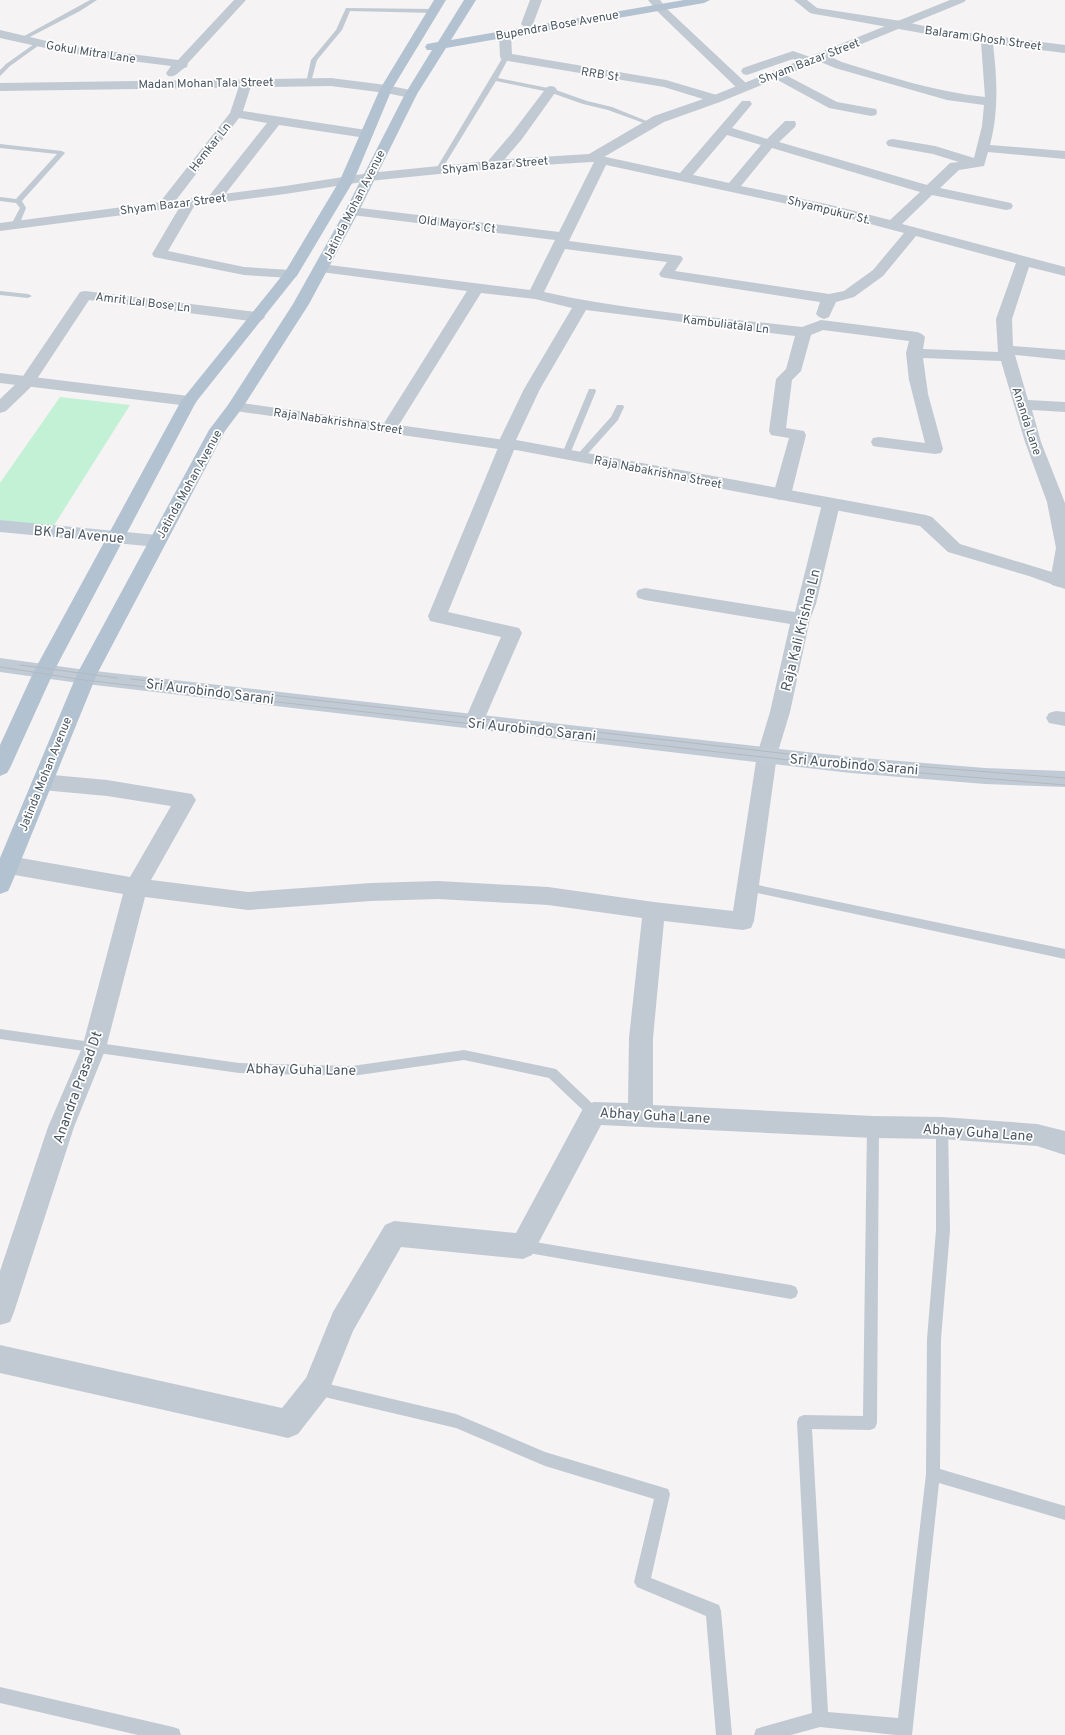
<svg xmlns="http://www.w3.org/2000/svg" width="1065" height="1735" font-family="Overpass,sans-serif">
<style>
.green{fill:#c3f1d5}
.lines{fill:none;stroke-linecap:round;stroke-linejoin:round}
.service{fill:#c1cad2;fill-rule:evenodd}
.minor{fill:#c1cad2;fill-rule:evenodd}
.tertiary{fill:#c1cad2;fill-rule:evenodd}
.secondary{fill:#c1cbd6;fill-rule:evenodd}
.primary{fill:#b3c2d1;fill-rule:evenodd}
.tram{stroke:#b5b8bd;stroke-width:1}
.labels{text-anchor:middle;stroke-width:3.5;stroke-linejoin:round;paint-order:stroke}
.far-street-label{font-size:12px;fill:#4a5661;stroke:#fff}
.street-label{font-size:14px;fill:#4a5661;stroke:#fff}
</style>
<rect width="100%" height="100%" fill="#f5f3f3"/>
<path class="green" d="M 60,397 L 130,405 L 53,527 L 0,520 L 0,483 Z"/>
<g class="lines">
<g class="service">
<path d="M 90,0 L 97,0 L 80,11 L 22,41 L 17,40 Z"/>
<path d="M 346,8 L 433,9 L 436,11 L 433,13 L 350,11 L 342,30 L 317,60 L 311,82 L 306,83 L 311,60 L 336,30 Z"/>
<path d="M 37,42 L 42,43 L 10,66 L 0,76 L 0,70 L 6,64 Z"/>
<path d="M 506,55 L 509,57 L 498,78 L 553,89 L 587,101 L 612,107 L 654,124 L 649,125 L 608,110 L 583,104 L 549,92 L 496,81 L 442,169 L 437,170 L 436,169 L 503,57 Z"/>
<path d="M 0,144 L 62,151 L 65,153 L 22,201 L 26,208 L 19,225 L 15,227 L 11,225 L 20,208 L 16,203 L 0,201 L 0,197 L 16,199 L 57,154 L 0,148 Z"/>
<path d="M 0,291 L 28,294 L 32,296 L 28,298 L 0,295 Z"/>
<path d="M 589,389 L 595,389 L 596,391 L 570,454 L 569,456 L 563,456 L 562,454 Z"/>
<path d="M 617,405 L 623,405 L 624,407 L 618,420 L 583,459 L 577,459 L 576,457 L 577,455 L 611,417 Z"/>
<path d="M 748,883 L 1065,949 L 1065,959 L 748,891 L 744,890 L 742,887 L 744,884 Z"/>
<path d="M 0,1029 L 239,1063 L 352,1066 L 464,1050 L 556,1069 L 598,1109 L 600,1113 L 598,1117 L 594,1119 L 590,1117 L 549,1078 L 464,1060 L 352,1076 L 239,1073 L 0,1039 Z"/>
<path d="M 873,1121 L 877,1123 L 879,1127 L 877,1423 L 875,1428 L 870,1430 L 812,1429 L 828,1712 L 898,1718 L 926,1474 L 927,1339 L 936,1230 L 936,1128 L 938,1124 L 942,1122 L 946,1124 L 948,1128 L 950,1230 L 941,1339 L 940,1469 L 1065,1506 L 1065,1520 L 939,1483 L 912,1735 L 896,1735 L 820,1727 L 791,1735 L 754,1735 L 756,1729 L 762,1727 L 812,1713 L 797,1422 L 799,1417 L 804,1415 L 863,1416 L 867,1127 L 869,1123 Z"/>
<path d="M 523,1240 L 791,1285 L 796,1287 L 798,1292 L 796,1297 L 791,1299 L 523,1252 L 518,1250 L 516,1246 L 518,1242 Z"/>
<path d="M 316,1381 L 456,1414 L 545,1452 L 668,1489 L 670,1494 L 651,1578 L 719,1605 L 721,1611 L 732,1735 L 716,1735 L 706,1616 L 637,1587 L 634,1582 L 654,1499 L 545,1466 L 456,1428 L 316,1395 L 311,1393 L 309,1388 L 311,1383 Z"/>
<path d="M 0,1687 L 173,1727 L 179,1729 L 181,1735 L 138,1735 L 0,1703 Z"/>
</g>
<g class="minor">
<path d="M 530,0 L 542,0 L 533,24 L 531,26 L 523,26 L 521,24 Z"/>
<path d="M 648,0 L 660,0 L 667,9 L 747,84 L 749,87 L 747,90 L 739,90 L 659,13 Z"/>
<path d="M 794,0 L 807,0 L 817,8 L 901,21 L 938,29 L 1065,45 L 1065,53 L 993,44 C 997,78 999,111 990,145 L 1065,151 L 1065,159 L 988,152 L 984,166 L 959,170 L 940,188 L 1011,203 L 1013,206 L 1011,209 L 1006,210 L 932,195 L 902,224 L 1065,267 L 1065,276 L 1029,267 L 1012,319 L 1013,346 L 1065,350 L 1065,360 L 1015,355 L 1028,400 L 1065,402 L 1065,412 L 1032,410 L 1041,442 L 1065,503 L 1065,585 L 1059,587 L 1052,585 L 1050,581 L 1056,548 L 1047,502 L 1025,442 L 1001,361 L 923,358 L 928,394 L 943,449 L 941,453 L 935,454 L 879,447 L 873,446 L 871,442 L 873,438 L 879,437 L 925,443 L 909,380 L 906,353 L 909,341 L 823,330 L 811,335 L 801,371 L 792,380 L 786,428 L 804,431 L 806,435 L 791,495 L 788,499 L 782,500 L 776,499 L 773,495 L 789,438 L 771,435 L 769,431 L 776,379 L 786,369 L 795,336 L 586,310 L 540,389 L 515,442 L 516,445 L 448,612 L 519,628 L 522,633 L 481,727 L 474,729 L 467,727 L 464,722 L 501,637 L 430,621 L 428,616 L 498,448 L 497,445 L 524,389 L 572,308 L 535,299 L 481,293 L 397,428 L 395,432 L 389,433 L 383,432 L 381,428 L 467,291 L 321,272 L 316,271 L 314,268 L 316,265 L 321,264 L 530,290 L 555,240 L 352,215 L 347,214 L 345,211 L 347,208 L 352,207 L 559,232 L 594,162 L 587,161 L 585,158 L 587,155 L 592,154 L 680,173 L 742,101 L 750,101 L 752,104 L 732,128 L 767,139 L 785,121 L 795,121 L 796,124 L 795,127 L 779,142 L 927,185 L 950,163 L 959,162 L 933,154 L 888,146 L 886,143 L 888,140 L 893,139 L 935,146 L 974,158 L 982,126 L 984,105 L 947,100 L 835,68 L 816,60 L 814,57 L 816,54 C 826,52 835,60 845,63 C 890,77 937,92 985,97 L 981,42 C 925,35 870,23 814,14 L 810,13 ZM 727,135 L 761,145 L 729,183 L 693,175 ZM 772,148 L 920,192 L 890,220 L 831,205 L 741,186 ZM 606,165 L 829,213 L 904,233 L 873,270 L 844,291 L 829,294 L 675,271 L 683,259 L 681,256 L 569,241 ZM 916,236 L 1016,263 L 996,319 L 998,352 L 923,349 L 925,337 L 922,334 L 917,332 L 821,320 L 802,327 C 716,317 629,311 544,292 L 565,249 L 667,262 L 659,274 L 661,277 L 666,278 L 820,302 L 816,314 L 819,317 L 824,319 L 829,317 L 836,302 L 854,297 L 883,276 Z"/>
<path d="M 505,30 L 509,32 L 511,34 L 512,54 L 666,80 L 720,96 L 722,99 L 720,102 L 716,103 L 664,87 L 502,60 L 500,57 L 499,34 L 501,32 Z"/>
<path d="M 793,51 L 813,58 L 815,61 L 813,64 L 809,65 L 793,59 L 747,75 L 743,74 L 741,71 L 743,68 Z"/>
<path d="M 776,70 L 837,102 L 876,109 L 877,112 L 876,115 L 871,116 L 829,108 L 772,77 L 770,74 L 772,71 Z"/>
<path d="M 246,79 L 250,80 L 252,83 L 243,111 L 366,130 L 371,131 L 373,134 L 371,137 L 366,138 L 279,125 L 219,202 L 209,202 L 207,199 L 209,196 L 267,123 L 239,118 L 170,208 L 165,209 L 160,208 L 158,205 L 160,202 L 230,113 L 240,83 L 242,80 Z"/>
<path d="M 551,86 L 555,87 L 557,90 L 522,139 L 498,167 L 488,167 L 486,164 L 488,161 L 512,133 L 547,87 Z"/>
<path d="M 189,199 L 194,200 L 196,203 L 168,251 L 244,267 L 291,270 L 296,271 L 298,274 L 296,277 L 291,278 L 244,275 L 154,257 L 152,254 L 182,203 L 184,200 Z"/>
<path d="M 85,291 L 257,312 L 262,314 L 265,317 L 262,320 L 257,322 L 89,300 L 33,385 L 6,411 L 0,413 L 0,399 L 21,379 L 80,292 Z"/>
<path d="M 831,498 L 837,500 L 840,504 L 816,604 L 810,619 L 790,712 L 777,755 L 754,921 L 751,928 L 743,930 L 664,921 L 653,1038 L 653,1105 L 873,1116 L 942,1117 L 1037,1124 L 1065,1131 L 1065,1155 L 1037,1146 L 942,1139 L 873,1138 L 601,1125 L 532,1255 L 523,1259 L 401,1247 L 353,1331 L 326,1398 L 298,1434 L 288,1438 L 0,1373 L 0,1345 L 282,1408 L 306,1378 L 333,1312 L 385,1225 L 394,1221 L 516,1233 L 585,1105 L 594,1102 L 628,1103 L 629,1038 L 642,918 L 548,905 L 438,899 L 371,901 L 248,910 L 145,897 L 106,1048 L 74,1127 L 14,1312 L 10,1322 L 0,1325 L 0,1271 L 48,1127 L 82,1048 L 123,894 L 9,874 L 1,871 L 0,861 L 1,859 L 9,856 L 130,877 L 171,806 L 107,796 L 42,790 L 35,788 L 32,782 L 35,776 L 42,774 L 107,780 L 192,794 L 196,800 L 151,880 L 248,892 L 371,883 L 438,881 L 548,887 L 654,902 L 733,911 L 757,755 L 770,712 L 790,624 L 645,600 L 638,598 L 636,594 L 638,590 L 645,588 L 795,612 L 822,504 L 825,500 Z"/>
<path d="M 1056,711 L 1065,712 L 1065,726 L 1049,723 L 1046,718 L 1049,713 Z"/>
</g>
<g class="tertiary">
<path d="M 234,0 L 246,0 L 188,63 L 187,67 C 179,69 178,78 168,76 L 166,73 L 171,66 L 68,53 L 0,38 L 0,30 L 68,46 L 178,60 Z"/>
<path d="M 950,0 L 966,0 L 964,2 L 720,102 L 664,122 L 597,161 L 592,162 L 509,167 L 369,181 L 285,194 L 0,231 L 0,223 L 285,186 L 369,173 L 509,159 L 589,154 L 654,116 L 712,96 Z"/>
<path d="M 331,78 L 386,85 L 415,91 L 417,94 L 415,97 L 411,98 L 386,93 L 331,86 L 0,91 L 0,83 Z"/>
<path d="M 0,373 L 189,396 L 195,398 L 197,401 L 195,404 L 189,406 L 0,383 Z"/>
<path d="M 235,402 L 505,440 L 516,440 L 926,515 L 932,517 L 960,544 L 1065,576 L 1065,589 L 1029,576 L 948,552 L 920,526 L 516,450 L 505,450 L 229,410 L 227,407 L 229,404 Z"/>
</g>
<g class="secondary">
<path d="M 0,520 L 157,535 L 163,537 L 166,541 L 163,545 L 157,547 L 0,532 Z"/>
<path d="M 0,658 L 86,670 L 851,757 L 985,768 L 1065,771 L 1065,787 L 985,784 L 851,773 L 86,684 L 0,672 Z"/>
</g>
<g class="primary">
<path d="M 434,0 L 446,0 L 392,89 L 354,180 L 298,274 L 196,402 L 54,671 L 10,768 L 7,773 L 0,776 L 0,745 L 34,671 L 181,401 L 285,272 L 340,180 L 380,89 Z"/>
<path d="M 464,0 L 476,0 L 451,40 L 684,0 L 710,0 L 704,3 L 446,48 L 417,94 L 359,211 L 309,304 L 243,407 L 225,431 L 97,674 L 11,885 L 8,891 L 0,894 L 0,858 L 77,674 L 209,430 L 228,405 L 293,304 L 345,211 L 405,94 L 432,50 L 427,50 L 425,47 L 427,44 L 438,42 Z"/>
</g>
<g class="tram">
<path d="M 20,665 L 117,678"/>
<path d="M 0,667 L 84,680 L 850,767 L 1065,785"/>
<path d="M 131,679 L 850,761 L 1065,778"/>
</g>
</g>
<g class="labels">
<g class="far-street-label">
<text transform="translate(557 25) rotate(-10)" y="4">Bupendra Bose Avenue</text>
<text transform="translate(983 38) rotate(8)" y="4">Balaram Ghosh Street</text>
<text transform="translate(91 52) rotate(9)" y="4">Gokul Mitra Lane</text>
<text transform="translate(809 61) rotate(-21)" y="4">Shyam Bazar Street</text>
<text transform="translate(600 74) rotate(9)" y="4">RRB St</text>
<text transform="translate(206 83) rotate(-1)" y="4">Madan Mohan Tala Street</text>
<text transform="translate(210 147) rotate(-52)" y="4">Hemkar Ln</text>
<text transform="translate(495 165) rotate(-5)" y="4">Shyam Bazar Street</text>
<text transform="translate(173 204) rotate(-7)" y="4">Shyam Bazar Street</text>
<text transform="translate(354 205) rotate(-63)" y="4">Jatinda Mohan Avenue</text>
<text transform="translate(829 210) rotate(14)" y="4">Shyampukur St.</text>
<text transform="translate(457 224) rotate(7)" y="4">Old Mayor's Ct</text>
<text transform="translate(143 302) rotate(7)" y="4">Amrit Lal Bose Ln</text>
<text transform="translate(726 324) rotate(7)" y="4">Kambuliatala Ln</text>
<text transform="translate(338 421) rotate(8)" y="4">Raja Nabakrishna Street</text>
<text transform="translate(1027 421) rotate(72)" y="4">Ananda Lane</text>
<text transform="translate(658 472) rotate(11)" y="4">Raja Nabakrishna Street</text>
<text transform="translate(189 484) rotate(-61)" y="4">Jatinda Mohan Avenue</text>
<text transform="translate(45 774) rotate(-68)" y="4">Jatinda Mohan Avenue</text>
</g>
<g class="street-label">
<text transform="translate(79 534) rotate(5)" y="5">BK Pal Avenue</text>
<text transform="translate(800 630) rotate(-76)" y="5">Raja Kali Krishna Ln</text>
<text transform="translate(210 691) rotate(7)" y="5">Sri Aurobindo Sarani</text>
<text transform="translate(532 729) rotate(6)" y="5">Sri Aurobindo Sarani</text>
<text transform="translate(854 764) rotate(5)" y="5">Sri Aurobindo Sarani</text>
<text transform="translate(301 1069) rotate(1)" y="5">Abhay Guha Lane</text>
<text transform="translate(77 1087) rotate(-70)" y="5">Anandra Prasad Dt</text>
<text transform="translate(655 1115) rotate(3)" y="5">Abhay Guha Lane</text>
<text transform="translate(978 1132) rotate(4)" y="5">Abhay Guha Lane</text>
</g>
</g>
</svg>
